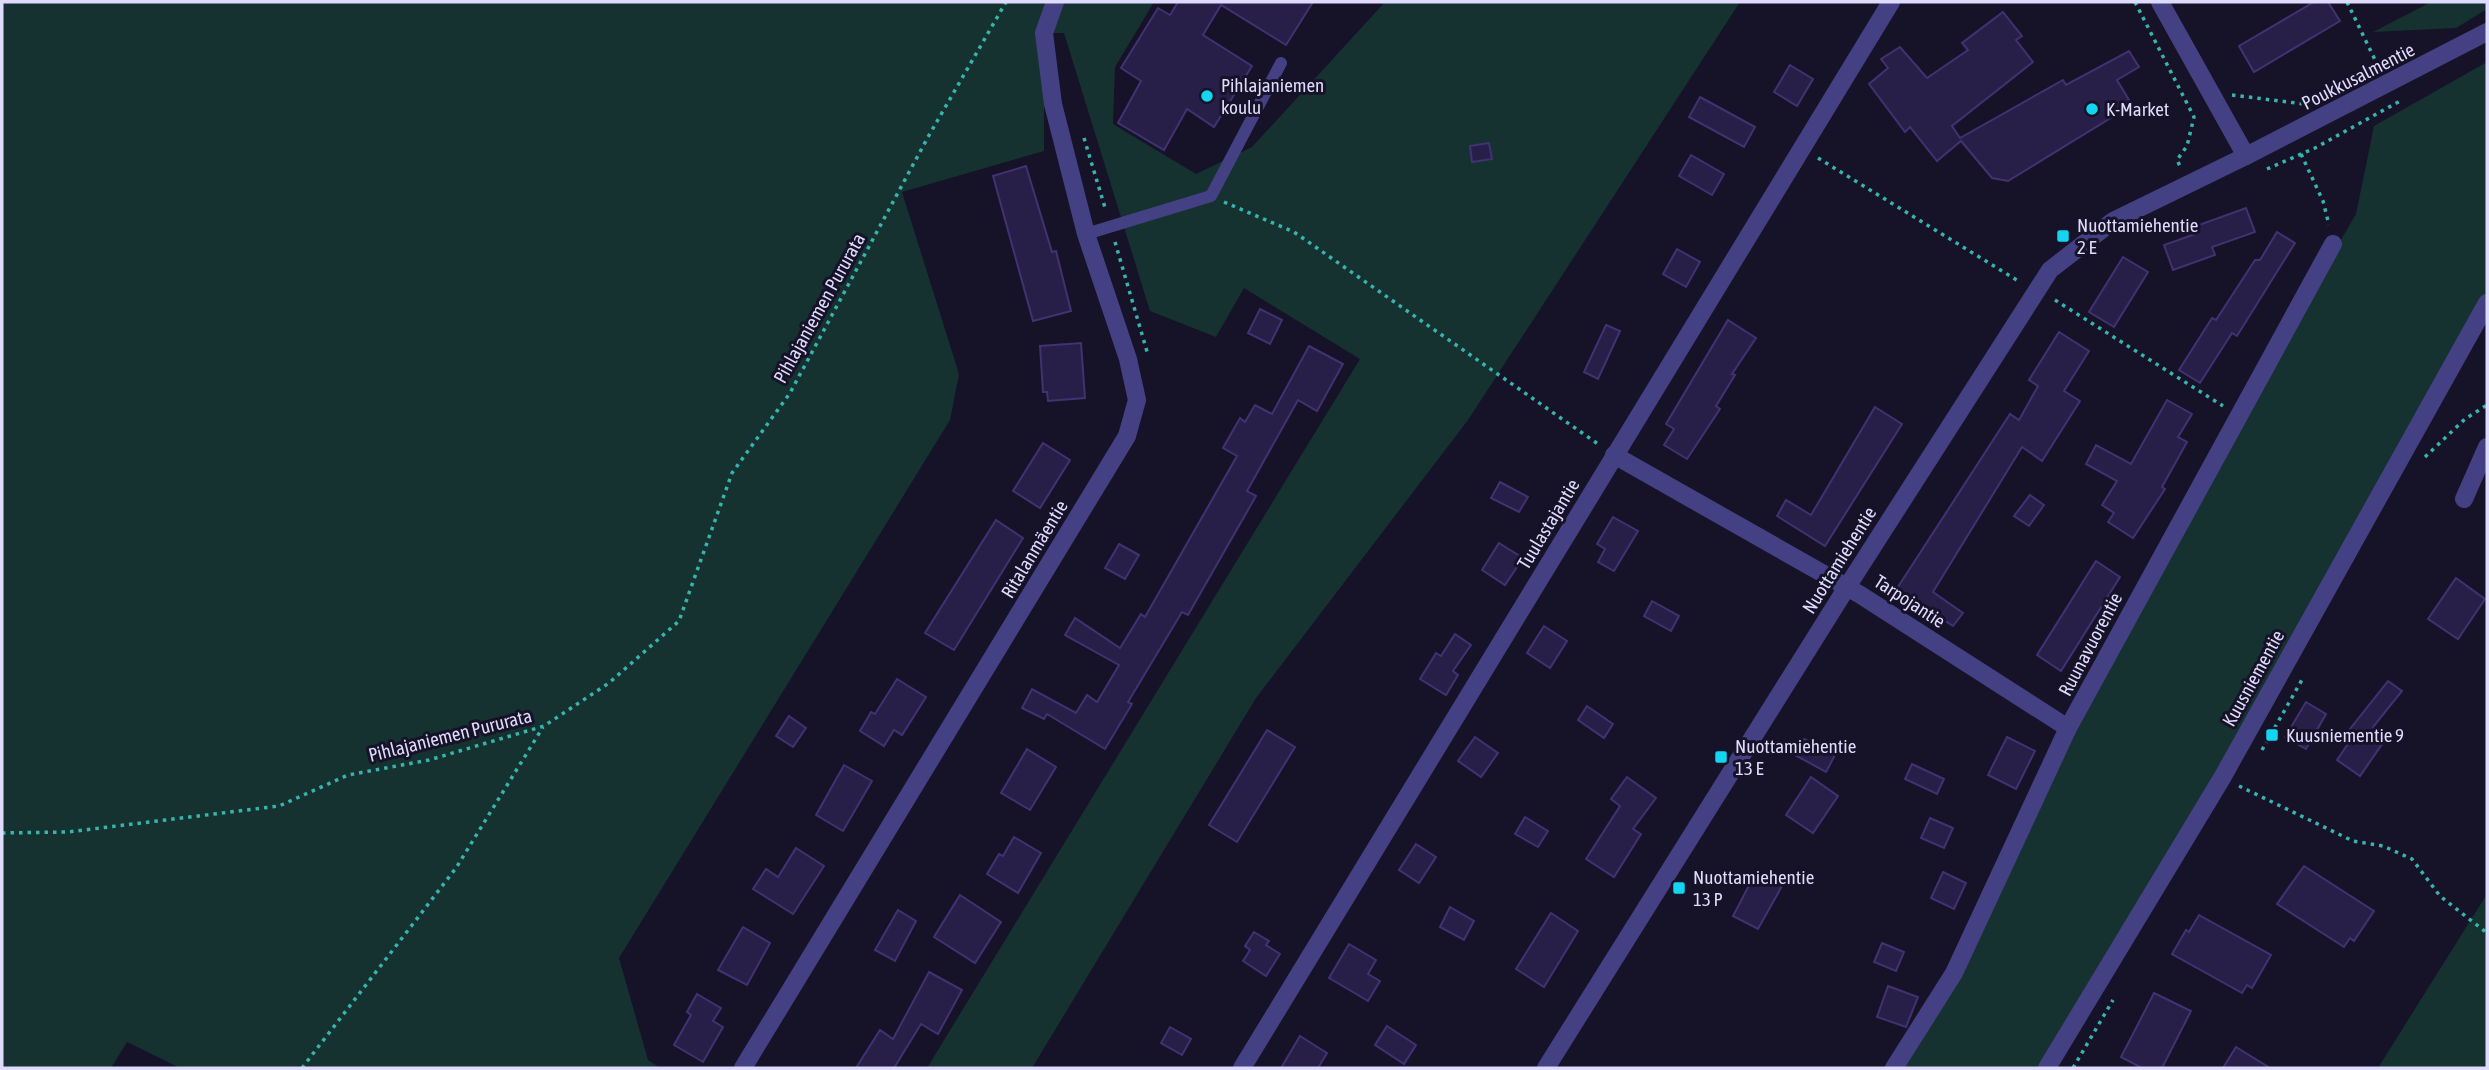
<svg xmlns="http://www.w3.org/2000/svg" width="2489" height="1070" font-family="'Asap Condensed',sans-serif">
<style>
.green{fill:#153231}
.building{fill:#281f48;stroke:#413272;stroke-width:2}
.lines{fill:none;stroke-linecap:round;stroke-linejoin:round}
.path{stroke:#38b4af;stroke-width:3.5;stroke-dasharray:3.5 5;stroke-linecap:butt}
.service{stroke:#444084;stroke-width:12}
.minor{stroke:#444084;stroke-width:18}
.tertiary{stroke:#444084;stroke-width:18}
.poi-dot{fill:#13d5f1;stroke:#161228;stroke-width:2.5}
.labels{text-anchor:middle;stroke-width:6;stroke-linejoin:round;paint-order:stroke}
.street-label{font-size:19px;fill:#dfdbfd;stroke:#161228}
.poi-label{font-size:19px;fill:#dfdbfd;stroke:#161228;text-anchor:start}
</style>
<rect width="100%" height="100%" fill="#161228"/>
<g class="green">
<path d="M 2,2 L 1154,2 L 1115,67 L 1113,124 L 1196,174 L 1252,147 L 1385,2 L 1740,2 L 1468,420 L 1256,698 L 1032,1068 L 927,1068 L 1360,359 L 1244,288 L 1216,337 L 1150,311 L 1064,33 L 1044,33 L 1044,151 L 902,192 L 959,374 L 950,420 L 619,958 L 648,1060 L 660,1068 L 180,1068 L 127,1042 L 111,1068 L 2,1068 Z"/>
<path d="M 2431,2 L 2487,2 L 2487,9 L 2456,28 L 2373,32 Z"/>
<path d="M 2487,62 L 2487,303 L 2047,1068 L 1894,1068 L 1954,973 L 2068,728 L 2238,416 L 2356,214 L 2374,126 Z"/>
<path d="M 2487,894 L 2487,1068 L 2378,1068 Z"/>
</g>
<g class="building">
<path d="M 1178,2 L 1313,2 L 1286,45 L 1221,5 L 1203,35 L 1252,66 L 1214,127 L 1187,109 L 1164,150 L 1118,123 L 1141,81 L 1121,68 L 1158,8 L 1170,15 Z"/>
<path d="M 2314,2 L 2328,2 L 2340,21 L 2254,72 L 2239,46 Z"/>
<path d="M 2003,12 L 2022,36 L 2016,40 L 2033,62 L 1952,126 L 1960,138 L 2063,80 L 2066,85 L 2129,51 L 2139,67 L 2117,80 L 2132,105 L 2008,181 L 1992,178 L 1961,141 L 1937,161 L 1910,127 L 1905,132 L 1869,84 L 1888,68 L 1881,59 L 1900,47 L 1927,78 L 1968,50 L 1962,43 Z"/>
<path d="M 1790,65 L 1813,79 L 1797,106 L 1774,92 Z"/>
<path d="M 1700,97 L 1755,127 L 1744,147 L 1689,117 Z"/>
<path d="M 1489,143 L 1492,159 L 1472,162 L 1470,146 Z"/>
<path d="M 1691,155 L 1724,174 L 1712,195 L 1679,176 Z"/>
<path d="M 1026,166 L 1052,252 L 1056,251 L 1071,311 L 1033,321 L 993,176 Z"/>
<path d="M 2246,208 L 2255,232 L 2212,247 L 2215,255 L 2173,270 L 2164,245 L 2198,233 L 2196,226 Z"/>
<path d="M 2277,232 L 2295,243 L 2237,336 L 2232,333 L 2200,383 L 2179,370 L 2212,318 L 2216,320 L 2255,260 L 2260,260 Z"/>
<path d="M 1677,249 L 1700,262 L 1686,287 L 1663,274 Z"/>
<path d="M 2123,257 L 2148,272 L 2114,327 L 2089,312 Z"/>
<path d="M 1260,309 L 1282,320 L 1270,344 L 1248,333 Z"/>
<path d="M 1728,320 L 1756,338 L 1732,374 L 1735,375 L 1716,406 L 1720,409 L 1687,459 L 1664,445 L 1674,429 L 1666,424 Z"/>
<path d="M 1606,325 L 1620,331 L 1598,379 L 1584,372 Z"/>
<path d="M 2059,332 L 2089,351 L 2064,391 L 2080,401 L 2042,461 L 2022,447 L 1933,592 L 1963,613 L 1953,626 L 1896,590 L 2010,414 L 2019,420 L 2038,386 L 2029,380 Z"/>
<path d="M 1081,343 L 1085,398 L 1048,401 L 1047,392 L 1043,392 L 1040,346 Z"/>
<path d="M 1309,346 L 1343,364 L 1317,411 L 1298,400 L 1247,491 L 1256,496 L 1188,615 L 1182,612 L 1128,702 L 1132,704 L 1105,749 L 1047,714 L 1044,719 L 1022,708 L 1032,689 L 1076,713 L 1087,695 L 1097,702 L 1119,665 L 1065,635 L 1075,618 L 1120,648 L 1141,614 L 1145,617 L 1237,456 L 1223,448 L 1240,418 L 1245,422 L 1255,405 L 1272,414 Z"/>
<path d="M 2167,400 L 2192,414 L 2178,437 L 2187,442 L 2162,487 L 2165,489 L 2133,538 L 2108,522 L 2114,513 L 2102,505 L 2117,481 L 2086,464 L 2096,445 L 2131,464 Z"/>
<path d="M 1875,407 L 1902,424 L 1825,546 L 1777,516 L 1786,500 L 1811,515 Z"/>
<path d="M 1043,443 L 1070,460 L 1040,508 L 1013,491 Z"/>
<path d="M 1500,482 L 1528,497 L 1519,512 L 1491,498 Z"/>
<path d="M 2030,495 L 2044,505 L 2029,526 L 2014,516 Z"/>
<path d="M 1613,517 L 1638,531 L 1614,571 L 1598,562 L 1605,549 L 1597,544 Z"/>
<path d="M 996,520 L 1023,538 L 954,650 L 925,633 Z"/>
<path d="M 1499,543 L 1523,558 L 1505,585 L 1482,570 Z"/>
<path d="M 1119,544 L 1139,555 L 1125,579 L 1105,568 Z"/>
<path d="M 2096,561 L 2120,577 L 2061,671 L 2037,655 Z"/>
<path d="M 2456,578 L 2485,599 L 2458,639 L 2428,619 Z"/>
<path d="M 1652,601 L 1679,616 L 1671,631 L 1644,616 Z"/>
<path d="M 1544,626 L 1567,641 L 1550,668 L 1527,653 Z"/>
<path d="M 1455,634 L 1471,645 L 1453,671 L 1458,675 L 1446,695 L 1420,679 L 1436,653 L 1441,656 Z"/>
<path d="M 897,679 L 926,697 L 902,735 L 894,730 L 884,746 L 860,731 L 871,712 L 875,714 Z"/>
<path d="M 2388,681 L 2402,691 L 2373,727 L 2387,737 L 2360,776 L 2337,760 L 2352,738 L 2346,734 Z"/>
<path d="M 2306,702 L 2326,714 L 2306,749 L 2285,737 Z"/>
<path d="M 1587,706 L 1613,724 L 1604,738 L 1578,720 Z"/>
<path d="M 789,716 L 806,728 L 793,747 L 776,736 Z"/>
<path d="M 1267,730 L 1295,747 L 1237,842 L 1209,825 Z"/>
<path d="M 1475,737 L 1498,753 L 1481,777 L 1458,761 Z"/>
<path d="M 2007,737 L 2035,751 L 2016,789 L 1988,775 Z"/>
<path d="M 1804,739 L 1835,755 L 1826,772 L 1795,755 Z"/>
<path d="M 1027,749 L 1056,767 L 1030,810 L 1001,793 Z"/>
<path d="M 1912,764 L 1944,779 L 1937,794 L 1905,779 Z"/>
<path d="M 844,765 L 872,781 L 843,831 L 816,815 Z"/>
<path d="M 1627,777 L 1656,798 L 1633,829 L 1641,834 L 1614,877 L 1586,859 L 1620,806 L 1611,799 Z"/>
<path d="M 1811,777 L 1838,796 L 1813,833 L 1786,815 Z"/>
<path d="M 1525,817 L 1548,831 L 1538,847 L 1515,834 Z"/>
<path d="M 1930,818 L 1953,828 L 1944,848 L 1921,838 Z"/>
<path d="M 1014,837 L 1041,853 L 1018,893 L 987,874 L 999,854 L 1003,856 Z"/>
<path d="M 1416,844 L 1436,857 L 1419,883 L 1399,870 Z"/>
<path d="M 796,848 L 824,866 L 793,914 L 753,889 L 766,869 L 778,877 Z"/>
<path d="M 2304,866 L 2374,911 L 2354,941 L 2350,938 L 2344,947 L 2277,904 Z"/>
<path d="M 1756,872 L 1782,886 L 1758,929 L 1733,916 Z"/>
<path d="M 1943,872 L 1966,883 L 1954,909 L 1931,898 Z"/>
<path d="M 960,895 L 1001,922 L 975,963 L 934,937 Z"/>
<path d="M 1450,907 L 1474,921 L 1464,940 L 1440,927 Z"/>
<path d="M 898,910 L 916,921 L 895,961 L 875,950 Z"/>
<path d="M 1551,913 L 1578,931 L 1544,987 L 1516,969 Z"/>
<path d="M 2199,915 L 2271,955 L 2252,988 L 2247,985 L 2242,993 L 2172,954 L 2186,930 L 2189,932 Z"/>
<path d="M 743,927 L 770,943 L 747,985 L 718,970 Z"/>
<path d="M 1254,932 L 1269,941 L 1266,945 L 1280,954 L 1266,976 L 1243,961 L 1250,950 L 1245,946 Z"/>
<path d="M 1882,943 L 1904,952 L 1896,971 L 1874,962 Z"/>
<path d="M 1349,944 L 1376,960 L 1368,974 L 1380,981 L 1368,1001 L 1329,978 Z"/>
<path d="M 929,972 L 962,990 L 938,1034 L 921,1024 L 894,1068 L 856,1068 L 880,1030 L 893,1039 Z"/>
<path d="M 1888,986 L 1918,997 L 1906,1027 L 1877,1017 Z"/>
<path d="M 2154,993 L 2191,1011 L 2162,1068 L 2142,1068 L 2121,1057 Z"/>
<path d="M 697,994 L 721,1008 L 713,1021 L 723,1027 L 703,1062 L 674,1045 L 691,1015 L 687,1012 Z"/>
<path d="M 1387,1026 L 1416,1045 L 1404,1064 L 1375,1045 Z"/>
<path d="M 1170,1027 L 1191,1039 L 1182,1055 L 1161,1043 Z"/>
<path d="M 1300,1036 L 1327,1053 L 1318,1068 L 1281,1068 Z"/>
<path d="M 2236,1047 L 2270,1068 L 2223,1068 Z"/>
</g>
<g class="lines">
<g class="path">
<path d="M 2135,2 L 2194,117 L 2187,146 L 2177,160 L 2181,168"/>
<path d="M 2347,2 L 2379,68"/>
<path d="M 2232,95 L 2304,104"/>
<path d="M 1084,138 L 1106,211"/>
<path d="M 2301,154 L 2323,201 L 2329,225"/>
<path d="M 1818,158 L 2020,282"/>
<path d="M 2267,169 L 2315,148 L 2400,101"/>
<path d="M 1224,202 L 1294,232 L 1598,444"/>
<path d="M 1115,242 L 1148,355"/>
<path d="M 2055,300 L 2223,406"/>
<path d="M 2425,457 L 2465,419 L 2487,405"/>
<path d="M 2262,750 L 2303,678"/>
<path d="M 2239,786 L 2353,841 L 2383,846 L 2412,859 L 2440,896 L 2487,933"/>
<path d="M 2,833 L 68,832 L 279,806 L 348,775 L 429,760 L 544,726 L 609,683 L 679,621 L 732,473 L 790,393 L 928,137 L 1006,2"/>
<path d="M 302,1068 L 456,868 L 543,727"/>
<path d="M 2073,1068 L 2113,1000"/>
</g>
<path class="service" d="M 1086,234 L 1211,196 L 1281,63"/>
<g class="minor">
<path d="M 1614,455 L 1859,594 L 2068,728"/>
<path d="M 2464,499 L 2487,447"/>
<path d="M 743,1068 L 1127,436 L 1137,400 L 1128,359 L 1086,234 L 1053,104 L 1044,33 L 1055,2"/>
<path d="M 1242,1068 L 1891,2"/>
<path d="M 1546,1068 L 1847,587 L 2050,270 L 2113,221 L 2246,156"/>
<path d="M 1894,1068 L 1954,973 L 2068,728 L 2333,244"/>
</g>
<g class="tertiary">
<path d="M 2160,2 L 2246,156 L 2487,32"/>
<path d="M 2047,1068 L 2222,778 L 2487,303"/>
</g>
</g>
<g class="poi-dot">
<circle cx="1207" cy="96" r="7"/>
<circle cx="2092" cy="109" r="7"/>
<rect x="2056" y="229" width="14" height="14" rx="3.5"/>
<rect x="2265" y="728" width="14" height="14" rx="3.5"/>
<rect x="1714" y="750" width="14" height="14" rx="3.5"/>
<rect x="1672" y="881" width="14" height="14" rx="3.5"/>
</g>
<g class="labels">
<g class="street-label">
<text transform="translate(2358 76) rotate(-27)" y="7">Poukkusalmentie</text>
<text transform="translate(819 308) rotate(-61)" y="7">Pihlajaniemen Pururata</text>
<text transform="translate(1548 524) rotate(-59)" y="7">Tuulastajantie</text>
<text transform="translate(1034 549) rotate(-59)" y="7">Ritalanmäentie</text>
<text transform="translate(1839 560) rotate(-58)" y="7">Nuottamiehentie</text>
<text transform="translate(1910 601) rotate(33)" y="7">Tarpojantie</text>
<text transform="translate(2090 644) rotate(-62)" y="7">Ruunavuorentie</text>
<text transform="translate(2253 678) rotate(-61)" y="7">Kuusniementie</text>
<text transform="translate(450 735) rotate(-14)" y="7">Pihlajaniemen Pururata</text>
</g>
<g class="poi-label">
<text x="1221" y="92">Pihlajaniemen<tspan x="1221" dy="22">koulu</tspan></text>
<text x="2106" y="116">K-Market</text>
<text x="2077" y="232">Nuottamiehentie<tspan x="2077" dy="22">2 E</tspan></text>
<text x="2286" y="742">Kuusniementie 9</text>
<text x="1735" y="753">Nuottamiehentie<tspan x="1735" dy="22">13 E</tspan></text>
<text x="1693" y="884">Nuottamiehentie<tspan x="1693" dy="22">13 P</tspan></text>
</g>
</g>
<rect width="2489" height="1070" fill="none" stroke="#dfdbfd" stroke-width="7"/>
</svg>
